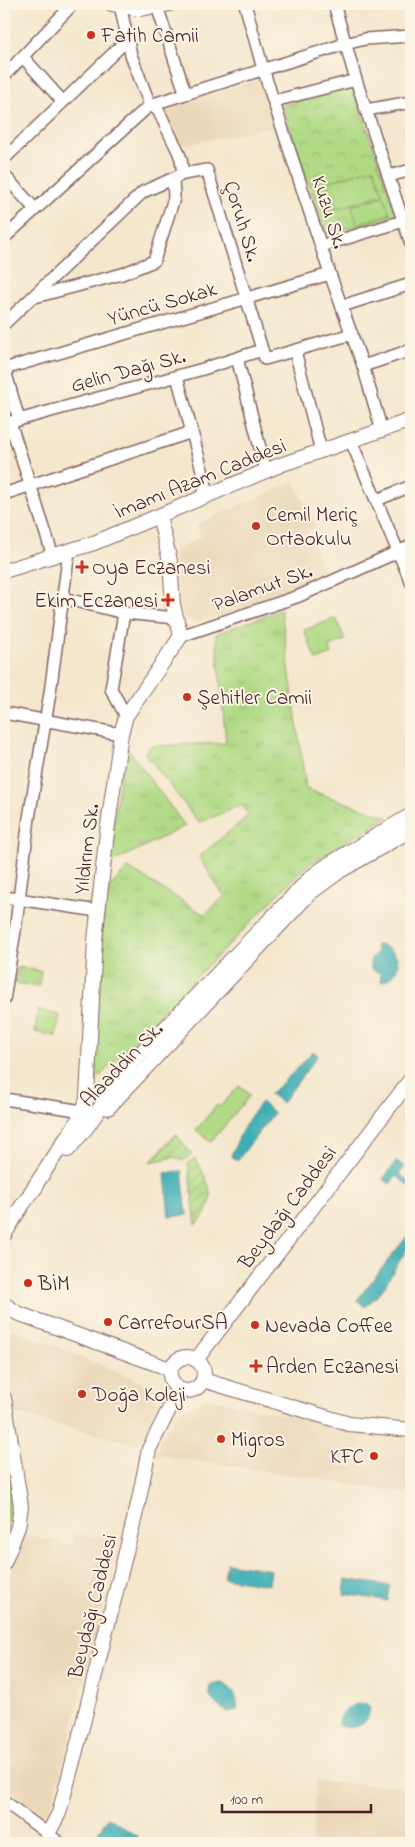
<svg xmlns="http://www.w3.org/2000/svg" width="415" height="1847" font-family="'Indie Flower',sans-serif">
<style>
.built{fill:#ebd8ba}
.grass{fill:url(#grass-tufts);stroke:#7d7c58}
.park{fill:url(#park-crowns);stroke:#7d7c58}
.garden{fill:url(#garden-furrows);stroke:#7d7c58}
.pitch{fill:#b0da85;stroke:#7d7c58}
.water{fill:#3eafb6;stroke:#446770}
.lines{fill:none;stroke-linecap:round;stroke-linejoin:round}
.minor-casing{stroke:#866564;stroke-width:14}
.tertiary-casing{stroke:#866564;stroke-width:16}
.minor{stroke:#fff;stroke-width:11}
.tertiary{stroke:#fff;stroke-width:14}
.poi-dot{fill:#c8321e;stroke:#fcf5e5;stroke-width:2}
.labels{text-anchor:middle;stroke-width:4;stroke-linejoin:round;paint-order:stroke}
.poi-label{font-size:21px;fill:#4a1f2b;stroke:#fcf5e5;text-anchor:start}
.street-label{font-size:21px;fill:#4a1f2b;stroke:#fcf5e5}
</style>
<defs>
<pattern id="grass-tufts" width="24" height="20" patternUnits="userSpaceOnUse" patternTransform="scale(1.25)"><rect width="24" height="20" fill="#b0da85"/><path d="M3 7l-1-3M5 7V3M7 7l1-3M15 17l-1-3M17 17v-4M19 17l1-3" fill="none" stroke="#99bb73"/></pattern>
<pattern id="park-crowns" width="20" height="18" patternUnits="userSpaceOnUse" patternTransform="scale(1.25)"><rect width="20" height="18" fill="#b0da85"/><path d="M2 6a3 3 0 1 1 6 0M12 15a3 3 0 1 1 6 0" fill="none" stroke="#99bb73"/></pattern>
<pattern id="garden-furrows" width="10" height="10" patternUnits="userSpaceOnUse" patternTransform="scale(1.25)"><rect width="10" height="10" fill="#b0da85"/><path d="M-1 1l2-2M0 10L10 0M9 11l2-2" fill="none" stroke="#99bb73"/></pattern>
</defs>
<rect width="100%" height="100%" fill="#fcf5e5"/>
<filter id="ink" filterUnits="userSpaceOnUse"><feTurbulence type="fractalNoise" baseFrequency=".02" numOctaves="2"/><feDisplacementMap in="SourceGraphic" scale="10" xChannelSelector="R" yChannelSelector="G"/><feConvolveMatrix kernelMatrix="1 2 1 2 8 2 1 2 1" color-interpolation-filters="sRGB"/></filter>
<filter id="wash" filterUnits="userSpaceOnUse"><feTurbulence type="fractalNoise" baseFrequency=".0096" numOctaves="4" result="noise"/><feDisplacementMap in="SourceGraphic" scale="20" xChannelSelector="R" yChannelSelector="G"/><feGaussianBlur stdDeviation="1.12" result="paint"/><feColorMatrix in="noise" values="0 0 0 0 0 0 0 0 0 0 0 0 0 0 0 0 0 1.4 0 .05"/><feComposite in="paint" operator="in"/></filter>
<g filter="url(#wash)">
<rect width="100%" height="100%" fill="#f4e7cd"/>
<g class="built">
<path d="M 263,79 L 277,125 L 181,146 L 163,108 Z"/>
<path d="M 294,482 L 316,527 L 308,531 L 327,579 L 269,604 L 239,612 L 193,622 L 186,618 L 178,610 L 174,552 L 201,536 L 196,525 Z"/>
<path d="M 13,1329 L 151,1386 L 157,1402 L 141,1442 L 135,1444 L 13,1413 L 4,1363 L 4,1335 Z"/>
<path d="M 206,1398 L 374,1434 L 411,1440 L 411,1494 L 155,1454 L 165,1432 L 178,1411 Z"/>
<path d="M 25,1534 L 72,1545 L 73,1534 L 112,1539 L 111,1552 L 97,1631 L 61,1772 L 48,1818 L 4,1786 L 4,1780 L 13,1760 L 4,1758 L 4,1587 Z"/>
<path d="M 316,1781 L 410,1787 L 408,1813 L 411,1814 L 411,1843 L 312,1843 Z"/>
</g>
<g class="grass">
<path d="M 281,610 L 306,789 L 388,817 L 306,866 L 95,1081 L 93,1072 L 105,892 L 128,868 L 205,915 L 224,896 L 199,857 L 249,815 L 241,805 L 199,823 L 145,753 L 150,746 L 226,743 L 216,634 Z"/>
<path d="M 125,745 L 185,826 L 107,865 Z"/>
<path d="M 18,967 L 41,971 L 39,986 L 15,983 Z"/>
<path d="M 38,1010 L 60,1015 L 56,1036 L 35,1032 Z"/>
</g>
<g class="park">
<path d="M 353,86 L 397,216 L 326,234 L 282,105 Z"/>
<path d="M 4,1450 L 11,1478 L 7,1536 L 4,1543 Z"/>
</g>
<g class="garden">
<path d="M 176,1134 L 192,1154 L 183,1161 L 174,1157 L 150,1162 Z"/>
<path d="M 195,1158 C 210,1185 220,1200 196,1225 L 188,1163 Z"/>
</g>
<g class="pitch">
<path d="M 374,168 L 383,194 L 336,209 L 328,182 Z"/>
<path d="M 384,196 L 390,214 L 357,224 L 352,206 Z"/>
<path d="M 336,618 L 345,640 L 329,646 L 332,654 L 316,660 L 304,630 Z"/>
<path d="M 239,1086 L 250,1095 L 211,1142 L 196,1130 L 217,1105 L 220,1107 Z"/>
</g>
<g class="water">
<path d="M 376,945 C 402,946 406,975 381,982 L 380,973 L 371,969 C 369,961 370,957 377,953 Z"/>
<path d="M 313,1051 L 318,1055 L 282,1103 L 270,1094 L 296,1070 Z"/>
<path d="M 261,1102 L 274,1113 L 237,1161 L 231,1156 C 239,1136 247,1119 261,1102 Z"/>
<path d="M 397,1161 L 405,1167 L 399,1174 L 411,1183 L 411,1188 L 396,1176 L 390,1184 L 383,1179 Z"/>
<path d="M 182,1171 L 187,1215 L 169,1217 L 165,1173 Z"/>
<path d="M 411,1231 L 411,1242 L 381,1292 L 365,1307 L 357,1300 Z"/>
<path d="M 227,1563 L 271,1570 L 269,1585 L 224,1578 Z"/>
<path d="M 346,1579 L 390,1586 L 388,1601 L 344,1594 Z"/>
<path d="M 223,1683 C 233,1688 239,1699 237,1710 L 228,1712 C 218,1707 204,1697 211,1684 Z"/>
<path d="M 360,1703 L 367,1704 L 370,1707 C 369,1711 369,1716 367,1719 C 362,1728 347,1729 339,1726 L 339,1717 C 346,1709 350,1706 360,1703 Z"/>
<path d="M 108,1817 L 138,1837 L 135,1843 L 114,1843 L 98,1832 Z"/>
</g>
</g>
<g filter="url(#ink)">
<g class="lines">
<g class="minor-casing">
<g id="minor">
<path d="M 245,4 L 263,69 L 330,274 L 363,366 L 382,431"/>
<path d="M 334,4 L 356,80 L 411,244"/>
<path d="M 120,5 L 131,55 L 150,105 L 158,110 L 178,151 L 181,159 L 183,174"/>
<path d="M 157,6 L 185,92"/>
<path d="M 23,57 L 63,102"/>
<path d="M 4,76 L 73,4"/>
<path d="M 274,101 L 356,80"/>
<path d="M 366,110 L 411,102"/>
<path d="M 4,159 L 127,40"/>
<path d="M 4,175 L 34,208"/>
<path d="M 389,176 L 411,170"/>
<path d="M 4,238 L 150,105 L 345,44 L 365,39 L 411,36"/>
<path d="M 321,246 L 410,219"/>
<path d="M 35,297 L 122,274 L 154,261 L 174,198 L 173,179"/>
<path d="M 342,306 L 411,284"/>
<path d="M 4,324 L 143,192 L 183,174 L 207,170 L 265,359 L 352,334"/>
<path d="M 295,351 L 321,451"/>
<path d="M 237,358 L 266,471"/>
<path d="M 363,366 L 411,350"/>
<path d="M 4,367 L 19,420"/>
<path d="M 4,369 L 330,274"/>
<path d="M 177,376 L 206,485 L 202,498"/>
<path d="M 10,422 L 53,556"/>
<path d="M 4,424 L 203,369 L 262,350"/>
<path d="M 351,441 L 411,582"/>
<path d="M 4,494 L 192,432"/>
<path d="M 377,500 L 411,486"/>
<path d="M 63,598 L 124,613 L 176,618"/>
<path d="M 124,613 L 111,689 L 126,716"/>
<path d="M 181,636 L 299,596 L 411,546"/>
<path d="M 4,713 L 121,734"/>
<path d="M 4,897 L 98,911"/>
<path d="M 4,1000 L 16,924 L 29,818 L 50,693 L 69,551"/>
<path d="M 4,1099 L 83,1111"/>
<path d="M 4,1801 L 60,1843"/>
</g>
</g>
<g class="tertiary-casing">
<g id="tertiary">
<path d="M 112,4 L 138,9 L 169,4"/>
<path d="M 4,571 L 94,543 L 280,465 L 411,420"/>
<path d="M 108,1108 L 310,893 L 340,871 L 411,830"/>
<path d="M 68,1150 L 87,1127 L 131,1063 L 311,877 L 329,864 L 411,815"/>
<path d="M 31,1192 L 75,1125 L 84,1109 L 87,1098 L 95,940 L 107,832 L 121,734 L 126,716 L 181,636 L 173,605 L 170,561 L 159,516"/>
<path d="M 4,1235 L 23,1204 L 36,1187"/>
<path d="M 4,1304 L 17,1313 L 170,1369"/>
<circle cx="187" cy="1374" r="17"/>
<path d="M 196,1360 L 411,1079"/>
<path d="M 203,1380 L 349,1424 L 411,1430"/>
<path d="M 4,1398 L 21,1506 L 18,1527 L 4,1563"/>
<path d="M 48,1834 L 59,1813 L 78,1743 L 138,1504 L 149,1449 L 179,1390"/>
</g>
</g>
<use href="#minor" class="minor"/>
<use href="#tertiary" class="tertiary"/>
</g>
</g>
<g class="poi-dot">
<circle cx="91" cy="35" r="5"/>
<circle cx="256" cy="526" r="5"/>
<path d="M79.5 559.5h5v5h5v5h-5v5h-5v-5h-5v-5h5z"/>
<path d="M165.5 592.5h5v5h5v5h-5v5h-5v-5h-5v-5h5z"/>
<circle cx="187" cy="697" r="5"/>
<circle cx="28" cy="1283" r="5"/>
<circle cx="108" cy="1322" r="5"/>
<circle cx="255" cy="1325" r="5"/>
<path d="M253.5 1358.5h5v5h5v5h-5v5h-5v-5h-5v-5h5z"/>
<circle cx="82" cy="1394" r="5"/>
<circle cx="221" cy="1439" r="5"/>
<circle cx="374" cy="1456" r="5"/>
</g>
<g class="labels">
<g class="poi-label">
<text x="101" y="42">Fatih Camii</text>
<text x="266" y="521">Cemil Meriç<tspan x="266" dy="24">Ortaokulu</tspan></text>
<text x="92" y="574">Oya Eczanesi</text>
<text x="158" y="607" text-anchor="end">Ekim Eczanesi</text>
<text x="197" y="704">Şehitler Camii</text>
<text x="38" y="1290">BİM</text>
<text x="118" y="1329">CarrefourSA</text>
<text x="265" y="1332">Nevada Coffee</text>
<text x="266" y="1373">Arden Eczanesi</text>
<text x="92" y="1401">Doğa Koleji</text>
<text x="231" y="1446">Migros</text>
<text x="364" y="1463" text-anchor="end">KFC</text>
</g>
<g class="street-label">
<text transform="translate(330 212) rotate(72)" y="7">Kuzu Sk.</text>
<text transform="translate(243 221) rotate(73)" y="7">Çoruh Sk.</text>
<text transform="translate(162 303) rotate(-16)" y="7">Yüncü Sokak</text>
<text transform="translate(128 370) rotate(-15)" y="7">Gelin Dağı Sk.</text>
<text transform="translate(200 478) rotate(-22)" y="7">İmamı Azam Caddesi</text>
<text transform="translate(262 587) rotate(-20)" y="7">Palamut Sk.</text>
<text transform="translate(86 849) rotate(-83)" y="7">Yıldırım Sk.</text>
<text transform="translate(121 1064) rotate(-46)" y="7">Alaaddin Sk.</text>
<text transform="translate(287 1207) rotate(-53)" y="7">Beydağı Caddesi</text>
<text transform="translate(92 1606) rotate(-76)" y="7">Beydağı Caddesi</text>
</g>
</g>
<rect width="415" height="1847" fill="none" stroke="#fcf5e5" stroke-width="20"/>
<path d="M222 1804v8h149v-8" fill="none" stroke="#4a1f2b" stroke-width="2.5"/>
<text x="230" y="1804" font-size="15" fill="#4a1f2b" stroke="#fcf5e5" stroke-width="4" paint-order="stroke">100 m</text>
</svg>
